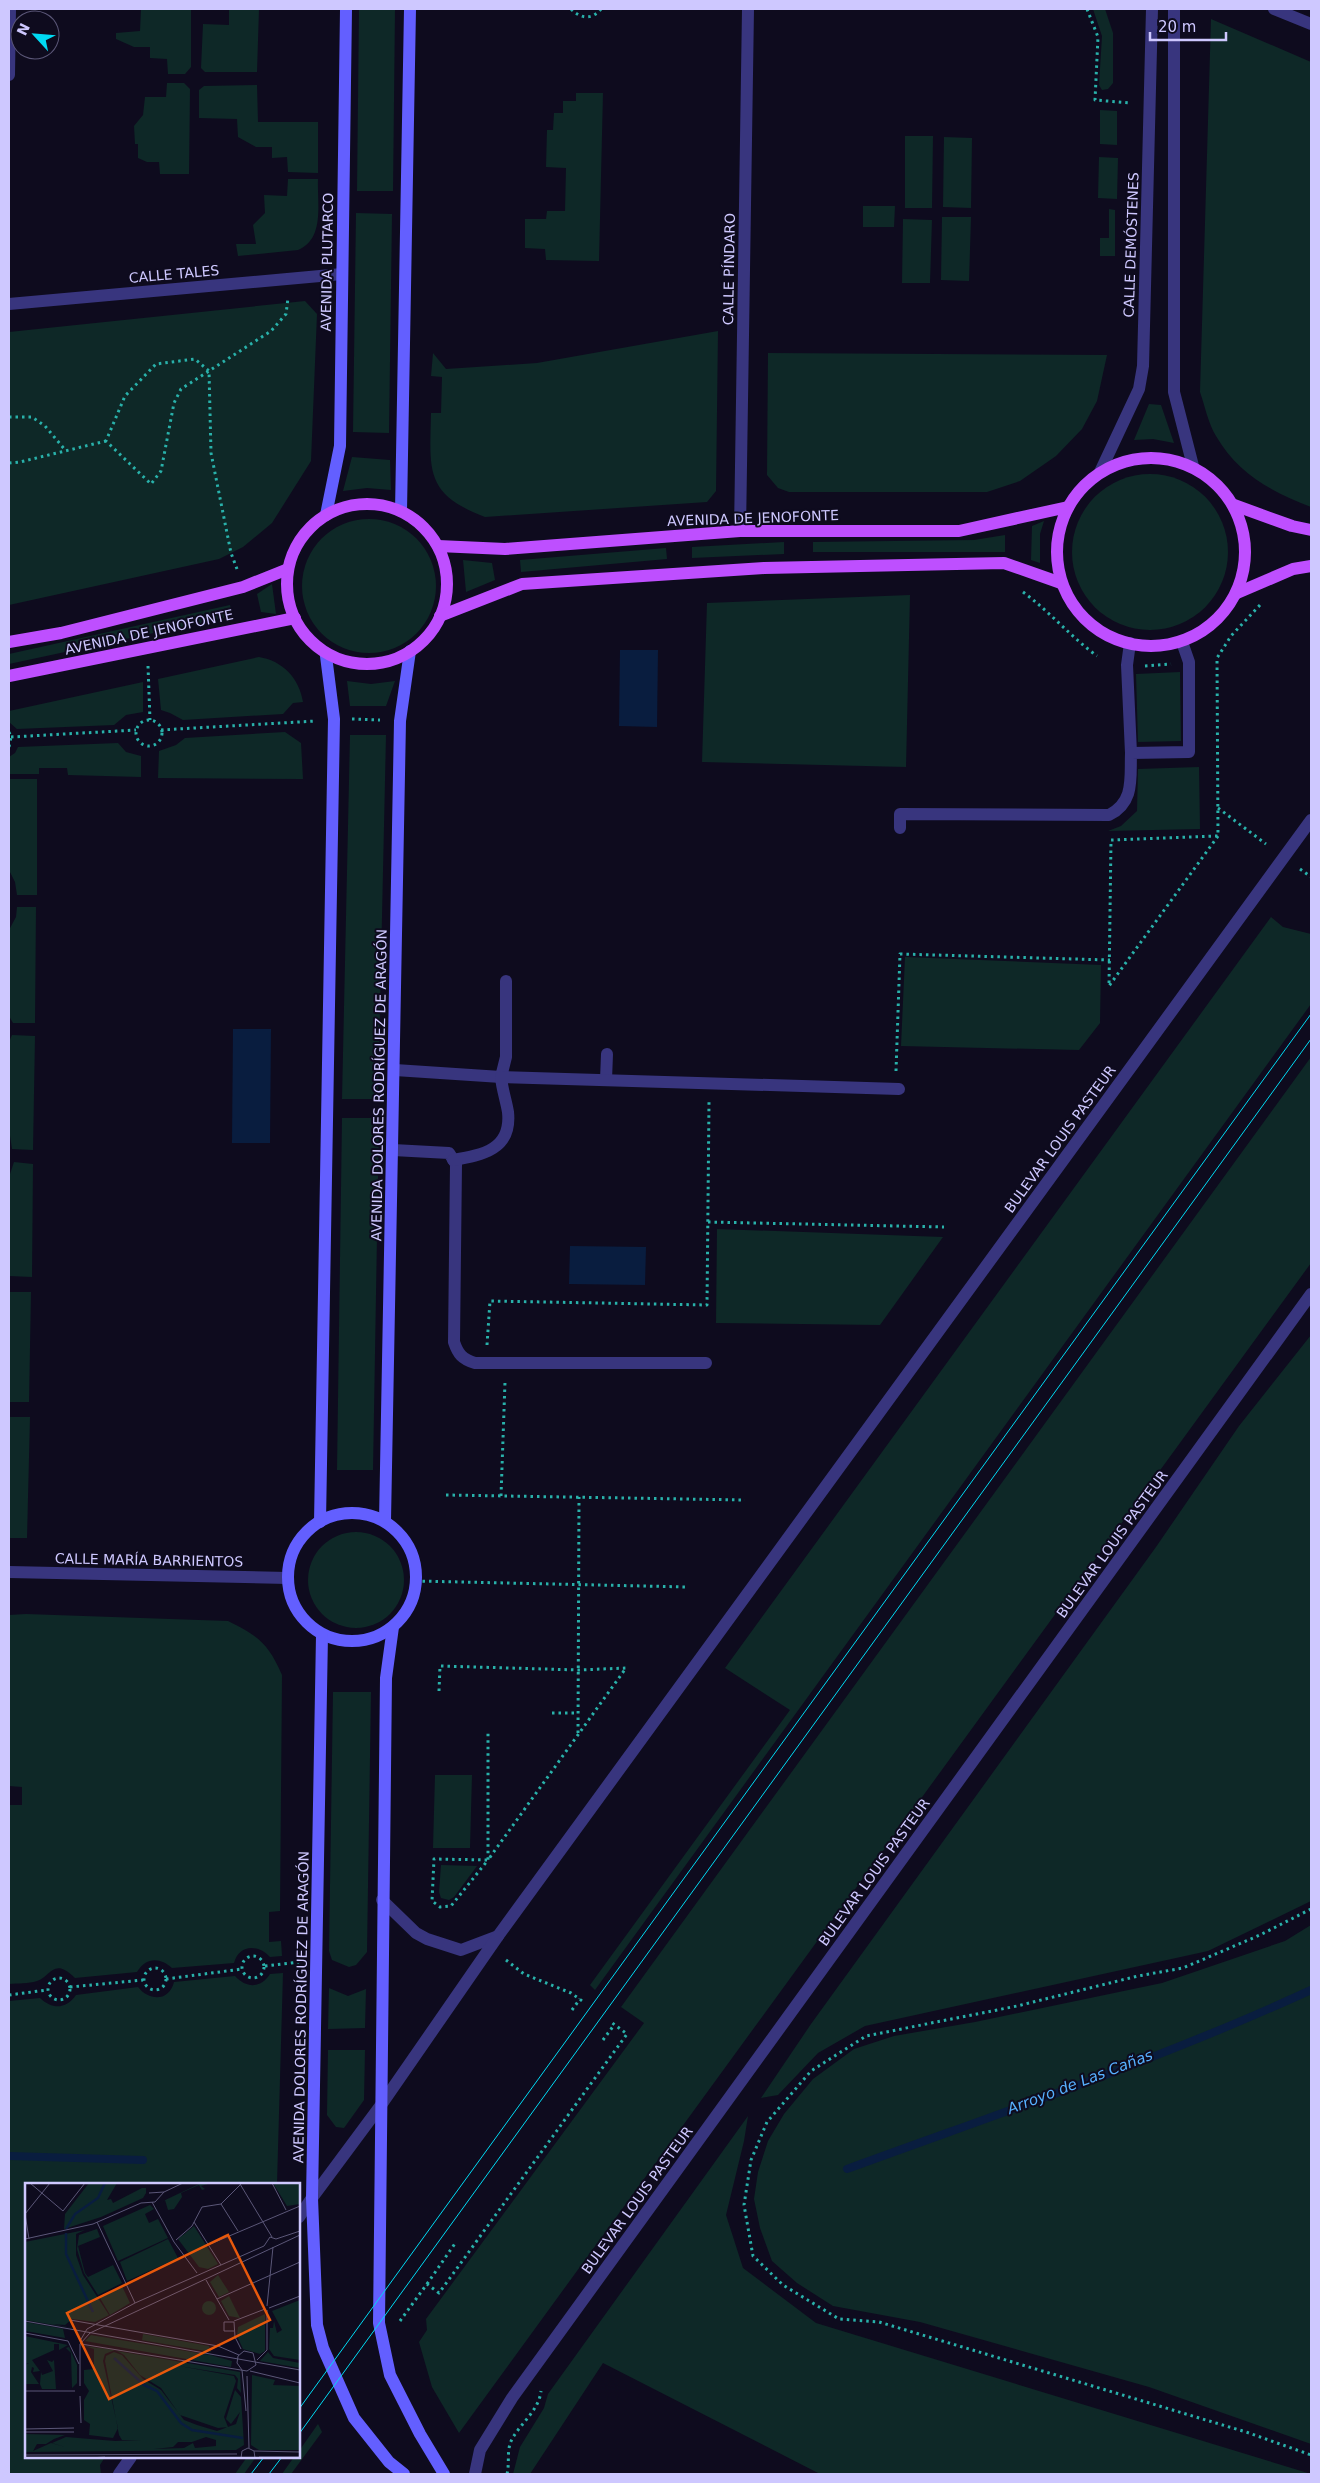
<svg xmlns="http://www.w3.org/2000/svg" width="1320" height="2483" font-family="'DejaVu Sans',sans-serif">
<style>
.green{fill:#0e2827}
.water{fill:#091d3f}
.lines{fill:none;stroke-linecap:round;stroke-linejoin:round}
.stream{stroke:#091d3f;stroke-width:8}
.path{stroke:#29b1aa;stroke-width:3;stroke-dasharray:2.5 4;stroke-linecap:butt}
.service{stroke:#38357e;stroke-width:12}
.minor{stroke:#38357e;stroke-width:12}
.tertiary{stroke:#38357e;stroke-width:12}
.secondary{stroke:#635fff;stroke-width:12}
.primary{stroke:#be4fff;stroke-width:12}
.tram{stroke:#00daf3;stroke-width:1}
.labels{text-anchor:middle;stroke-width:4;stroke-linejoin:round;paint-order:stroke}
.street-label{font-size:14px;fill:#cec8ff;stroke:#0e0b1e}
.water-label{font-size:15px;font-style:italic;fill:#56b0ff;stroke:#0e0b1e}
.inset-river{fill:none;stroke:#091d3f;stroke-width:2.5}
.inset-road{fill:none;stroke:#5b5778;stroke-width:1}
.view{fill:#e8590c;fill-opacity:0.15;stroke:#e8590c;stroke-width:2.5}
.inset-edge{fill:none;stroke:#cec8ff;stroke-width:2.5}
</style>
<rect width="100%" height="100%" fill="#0e0b1e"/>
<g class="green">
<path d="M 141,9 L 191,9 L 191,67 L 185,74 L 168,74 L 167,59 L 150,58 L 150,47 L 134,47 L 116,39 L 116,33 L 140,31 Z"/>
<path d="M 229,9 L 259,9 L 257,72 L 205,72 L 201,68 L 203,24 L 229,25 Z"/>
<path d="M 359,9 L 395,9 L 393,191 L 357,191 Z"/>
<path d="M 1093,9 L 1105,9 L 1113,33 L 1113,83 L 1108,89 L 1102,90 L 1099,85 L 1102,36 Z"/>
<path d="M 1211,19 L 1311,62 L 1311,507 C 1272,492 1238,474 1216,436 C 1208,423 1205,406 1200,392 Z"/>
<path d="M 167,83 L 184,83 L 190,89 L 189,174 L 160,174 L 159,162 L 147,162 L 138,158 L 138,144 L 135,144 L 134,126 L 143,115 L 145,97 L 166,97 Z"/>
<path d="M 257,85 L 258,122 L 318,122 L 318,173 L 288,172 L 287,157 L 272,158 L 272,147 L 256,147 L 238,137 L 237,119 L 199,118 L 199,90 L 204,86 Z"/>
<path d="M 576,93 L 603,93 L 599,261 L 546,260 L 545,249 L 525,248 L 525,219 L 546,219 L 547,211 L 565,211 L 566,168 L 546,167 L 547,130 L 553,130 L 554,113 L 563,113 L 563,101 L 576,101 Z"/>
<path d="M 1100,110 L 1117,111 L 1117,145 L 1100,144 Z"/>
<path d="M 905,136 L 933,136 L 932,208 L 905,208 Z"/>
<path d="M 944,137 L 972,138 L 971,208 L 943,207 Z"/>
<path d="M 1099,157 L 1118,158 L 1117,199 L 1098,198 Z"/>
<path d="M 288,179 L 318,179 C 317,204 325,239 298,250 L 238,256 L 236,244 L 256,244 L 253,225 L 265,213 L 264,195 L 287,196 Z"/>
<path d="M 863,206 L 895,206 L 894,227 L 863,227 Z"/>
<path d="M 1109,209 L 1115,210 L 1115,256 L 1100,256 L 1100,238 L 1109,238 Z"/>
<path d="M 356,213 L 392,214 L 389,433 L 353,432 Z"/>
<path d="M 942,217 L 971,217 L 969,281 L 941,280 Z"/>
<path d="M 903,219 L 932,220 L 930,283 L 902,283 Z"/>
<path d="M 305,301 L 317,314 L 311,461 L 272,523 L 243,547 L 219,559 L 9,605 L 9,332 Z"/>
<path d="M 718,331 L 716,491 L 707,502 L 485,517 C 424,494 430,470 431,413 L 441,413 L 442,377 L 431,376 L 433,353 L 446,369 L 537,363 Z"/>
<path d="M 768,353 L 1107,355 L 1097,401 L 1082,429 L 1056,456 L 1020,481 L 987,492 L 789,492 L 778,488 L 767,475 Z"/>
<path d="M 1149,404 L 1161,405 L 1174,443 L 1153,439 L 1134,440 Z"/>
<path d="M 352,457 L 390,460 L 391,490 L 367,488 L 343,491 Z"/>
<circle cx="1150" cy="552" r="78"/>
<circle cx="369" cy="586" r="67"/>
<path d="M 1044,521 L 1040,534 L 1040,563 L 1031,560 L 1032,526 Z"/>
<path d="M 1005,535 L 1005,552 L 813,552 L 813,542 L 974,540 Z"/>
<path d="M 784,542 L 784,554 L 692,558 L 692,547 Z"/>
<path d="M 666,548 L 667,559 L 521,572 L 520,560 Z"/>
<path d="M 463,560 L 492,563 L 495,580 L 466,592 Z"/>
<path d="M 272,584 L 276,614 L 261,612 L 257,594 Z"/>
<path d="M 910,595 L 906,767 L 702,762 L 707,603 Z"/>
<path d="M 230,605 L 233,616 L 9,664 L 9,654 Z"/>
<path d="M 259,657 C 283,661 299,678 303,702 L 293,703 L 283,714 L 183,720 L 170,713 L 161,710 L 158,679 Z"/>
<path d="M 1180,672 L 1181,741 L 1138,742 L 1136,674 Z"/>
<path d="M 347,681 L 371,684 L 395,681 L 386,706 L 350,706 Z"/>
<path d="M 143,682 L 143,712 L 126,715 L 114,725 L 17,729 L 9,722 L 9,711 Z"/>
<path d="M 285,732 L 301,743 L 303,779 L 158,778 L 159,751 L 176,745 L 185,738 Z"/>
<path d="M 350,735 L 386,735 L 378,1099 L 342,1099 Z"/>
<path d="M 118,743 L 126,752 L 141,756 L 141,777 L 68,775 L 67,768 L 39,768 L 39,774 L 9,774 L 9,757 L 15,753 L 18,747 Z"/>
<path d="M 1199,767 L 1200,829 L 1108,831 L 1121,826 L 1137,811 L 1138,769 Z"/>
<path d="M 9,779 L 37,779 L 37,895 L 17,895 L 15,882 L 9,870 Z"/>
<path d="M 17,907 L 36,907 L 35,1023 L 13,1023 L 9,1016 L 9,930 L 16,917 Z"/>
<path d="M 1271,917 L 1283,927 L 1311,934 L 1311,1004 L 595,1990 L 590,1985 L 790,1710 L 725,1668 Z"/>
<path d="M 905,957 L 1101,965 L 1100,1023 L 1079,1050 L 901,1046 Z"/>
<path d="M 12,1035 L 35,1036 L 33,1150 L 12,1149 L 9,1129 L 9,1042 Z"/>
<path d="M 1311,1057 L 1311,1263 L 459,2433 L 432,2387 L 419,2342 L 427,2330 L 426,2319 L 644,2023 L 621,2007 Z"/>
<path d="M 342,1118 L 379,1118 L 373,1470 L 337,1470 Z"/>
<path d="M 14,1162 L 33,1164 L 32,1277 L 9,1276 L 9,1177 Z"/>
<path d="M 717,1229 L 943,1237 L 880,1325 L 716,1323 Z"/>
<path d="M 9,1292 L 31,1292 L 29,1402 L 9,1402 Z"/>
<path d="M 1311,1335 L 1311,1901 L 1208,1951 L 865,2026 L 818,2053 L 778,2095 L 761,2098 L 811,2024 L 1156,1547 L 1239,1426 Z"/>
<path d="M 9,1417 L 30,1417 L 27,1538 L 9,1538 Z"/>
<circle cx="356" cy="1580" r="48"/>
<path d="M 26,1614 L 228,1621 C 258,1636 268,1643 282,1675 L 280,1911 L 269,1912 L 269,1942 L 281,1941 L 282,1956 L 270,1957 C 258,1944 239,1944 234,1963 L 172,1968 C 160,1957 146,1957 137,1972 L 75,1978 C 53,1956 50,1978 37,1981 C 28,1984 18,1983 9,1984 L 9,1805 L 22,1805 L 22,1787 L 9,1786 L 9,1615 Z"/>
<path d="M 333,1692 L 371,1692 L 367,1952 L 356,1965 L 349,1967 L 332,1960 L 329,1951 Z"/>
<path d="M 435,1775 L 472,1775 L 470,1848 L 433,1848 Z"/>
<path d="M 441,1865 L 477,1866 L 454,1897 L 449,1900 L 441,1898 L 439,1892 Z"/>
<path d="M 1311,1925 L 1311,2444 L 1149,2387 L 920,2322 L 833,2306 L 797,2283 L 772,2261 L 760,2228 L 754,2199 L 758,2172 L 768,2141 L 784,2114 L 813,2079 L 854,2049 L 894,2036 L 975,2022 L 1162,1983 L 1285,1941 Z"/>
<path d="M 283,1973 L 277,2184 L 26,2184 L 26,2457 L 105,2457 L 100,2465 L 101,2474 L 9,2474 L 9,2001 L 40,1998 C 53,2010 66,2009 76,1995 L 138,1987 C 149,2001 169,2002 174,1982 L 235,1976 C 247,1989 261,1988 270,1974 Z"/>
<path d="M 329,1988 L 348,1996 L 366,1989 L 365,2028 L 328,2029 Z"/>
<path d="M 328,2050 L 365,2050 L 364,2100 L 344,2128 L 336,2127 L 327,2115 Z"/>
<path d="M 748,2116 L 744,2141 L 726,2215 L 743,2268 L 816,2323 L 1311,2474 L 820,2474 L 603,2363 L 530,2474 L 513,2474 L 520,2447 L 544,2408 L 548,2394 Z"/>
<path d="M 318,2424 L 322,2432 L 291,2474 L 282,2474 L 294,2457 L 299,2457 L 299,2451 Z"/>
<path d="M 247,2457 L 256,2457 L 244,2474 L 235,2474 Z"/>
</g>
<g class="water">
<path d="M 620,650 L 658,650 L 657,727 L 619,726 Z"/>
<path d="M 233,1029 L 271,1029 L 270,1143 L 232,1143 Z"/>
<path d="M 570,1246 L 646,1247 L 645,1285 L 569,1284 Z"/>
</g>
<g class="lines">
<g class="stream">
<path d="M 9,2156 L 143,2160"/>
<path d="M 847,2169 C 1003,2112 1161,2059 1311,1990"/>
</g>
<g class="path">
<path d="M 571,9 C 581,19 592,20 601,9"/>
<path d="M 1087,9 L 1098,37 L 1095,100 L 1131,103"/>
<path d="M 9,417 L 32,417 L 45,426 L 66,451"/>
<path d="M 9,463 L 20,462 L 106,441"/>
<path d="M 237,569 L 231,553 L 211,453 L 209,371 L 195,359 L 156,364 L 125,396 L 106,441 L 151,484 L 161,471 L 174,403 L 181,389 L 271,331 L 286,314 L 288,298"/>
<path d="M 1023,592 C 1050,612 1070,636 1097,656"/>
<path d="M 148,666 L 150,720"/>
<path d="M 1145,666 L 1171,664"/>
<path d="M 352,719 L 380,720"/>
<circle cx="149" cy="733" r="13"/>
<path d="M 161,730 L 316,721"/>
<path d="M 9,732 L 11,737 L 9,747"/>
<path d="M 11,737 L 136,730"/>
<path d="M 1218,808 L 1266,844"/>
<path d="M 1218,836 L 1109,986 L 1111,840 L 1218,836 L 1217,658 L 1231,636 L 1260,605"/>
<path d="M 1300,869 L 1311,877"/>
<path d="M 896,1071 L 900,954 L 1110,960"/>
<path d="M 708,1222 L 944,1227"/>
<path d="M 487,1345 L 490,1301 L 707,1305 L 709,1102"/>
<path d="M 446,1495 L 745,1500"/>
<path d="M 501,1496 L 505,1382"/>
<path d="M 416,1581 L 688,1587"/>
<path d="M 439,1691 L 440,1666 L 578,1670 L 626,1668 L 488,1860 L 434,1859 L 432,1901 L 440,1907 L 451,1906 L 488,1860 L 488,1733"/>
<path d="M 552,1713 L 578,1713"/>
<path d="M 578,1733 L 579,1497"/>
<path d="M 1311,1909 L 1260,1935 L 1183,1968 L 1138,1976 L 1017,2006 L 866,2036 L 811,2071 L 767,2122 L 751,2160 L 744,2205 L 753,2256 L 783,2285 L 839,2319 L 879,2322 L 1246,2432 L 1311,2455"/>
<circle cx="253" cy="1967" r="11"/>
<path d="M 506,1960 L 524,1974 L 571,1993 L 585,2003"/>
<path d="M 265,1966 L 299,1962"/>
<circle cx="155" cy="1979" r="11"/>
<circle cx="59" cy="1989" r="11"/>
<path d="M 166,1979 L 242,1969"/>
<path d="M 70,1987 L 143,1980"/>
<path d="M 9,1995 L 47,1990"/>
<path d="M 572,2010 L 580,1999"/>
<path d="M 603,2040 L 614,2025"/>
<path d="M 427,2284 L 456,2242"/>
<path d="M 400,2321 L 427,2284 L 439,2293 L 627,2034 L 611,2022"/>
<path d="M 507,2474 C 510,2462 506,2451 512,2439 C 521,2423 539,2410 541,2391"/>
</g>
<g class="service">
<path d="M 1130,643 L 1127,665 L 1131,753"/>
<path d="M 900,828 L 900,814 L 1109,815 C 1135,802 1130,778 1131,753 L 1189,752 L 1189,662 L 1182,642"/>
<path d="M 395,1070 L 501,1077 L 506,1057 L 506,981"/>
<path d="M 606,1080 L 607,1054"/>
<path d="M 393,1150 L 449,1153 L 456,1164 L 454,1342 C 458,1354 462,1359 475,1363 L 706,1363"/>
<path d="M 453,1160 C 482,1155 512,1150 508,1112 C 506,1100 502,1089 501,1077 L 899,1089"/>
</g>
<g class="minor">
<path d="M 1274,9 L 1311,24"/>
<path d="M 9,75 L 10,9"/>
<path d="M 9,304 L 342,274"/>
<path d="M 740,531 L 748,9"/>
<path d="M 9,1572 L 288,1578"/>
<path d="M 382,1900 L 416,1933 L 427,1939 L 461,1950 L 498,1936"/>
<path d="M 299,2217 L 312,2198"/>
<path d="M 119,2474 L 131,2457"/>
</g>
<g class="tertiary">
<path d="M 1174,9 L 1174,392 L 1193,466"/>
<path d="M 1100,472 L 1139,389 L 1143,366 L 1152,9"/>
<path d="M 312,2198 L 381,2105 L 498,1936 L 1311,820"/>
<path d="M 475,2474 L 480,2450 L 512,2398 L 1311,1294"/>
</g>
<g class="secondary">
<path d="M 401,511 L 410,9"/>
<path d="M 326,515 L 340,446 L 346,9"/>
<circle cx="352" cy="1577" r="64"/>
<path d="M 385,1521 L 400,721 L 410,651"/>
<path d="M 320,1522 L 334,719 L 326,656"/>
<path d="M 393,1627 L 386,1678 L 379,2323 L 390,2375 L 420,2434 L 444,2474"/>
<path d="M 322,1635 L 312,2198 L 317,2325 L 323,2348 L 354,2418 L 389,2462 L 404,2474"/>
</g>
<g class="primary">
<circle cx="1151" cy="552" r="94"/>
<circle cx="367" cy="584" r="80"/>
<path d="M 1234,505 L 1292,526 L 1311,530"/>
<path d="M 438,546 L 505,549 L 740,531 L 959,531 L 1068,507"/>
<path d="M 1237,593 L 1293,569 L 1311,566"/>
<path d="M 440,616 L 522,584 L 764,568 L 1004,563 L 1061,583"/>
<path d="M 9,642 L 61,633 L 243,587 L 288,569"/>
<path d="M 9,676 L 295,618"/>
</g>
<g class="tram">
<path d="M 299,2409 L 1311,1014"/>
<path d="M 299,2434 L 1311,1039"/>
<path d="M 251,2474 L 264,2457"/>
<path d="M 269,2474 L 282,2457"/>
</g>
</g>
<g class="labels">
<g class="street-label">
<text transform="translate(1131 245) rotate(-88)" y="5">CALLE DEMÓSTENES</text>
<text transform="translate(327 262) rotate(-89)" y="5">AVENIDA PLUTARCO</text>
<text transform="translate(729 269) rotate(-89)" y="5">CALLE PÍNDARO</text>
<text transform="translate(174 274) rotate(-5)" y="5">CALLE TALES</text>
<text transform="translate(753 518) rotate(-2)" y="5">AVENIDA DE JENOFONTE</text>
<text transform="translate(149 632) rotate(-12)" y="5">AVENIDA DE JENOFONTE</text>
<text transform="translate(379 1085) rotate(-89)" y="5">AVENIDA DOLORES RODRÍGUEZ DE ARAGÓN</text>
<text transform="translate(1060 1139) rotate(-54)" y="5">BULEVAR LOUIS PASTEUR</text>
<text transform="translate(1112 1544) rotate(-54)" y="5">BULEVAR LOUIS PASTEUR</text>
<text transform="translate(149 1560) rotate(1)" y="5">CALLE MARÍA BARRIENTOS</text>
<text transform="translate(874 1872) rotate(-54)" y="5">BULEVAR LOUIS PASTEUR</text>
<text transform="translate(301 2007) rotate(-89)" y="5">AVENIDA DOLORES RODRÍGUEZ DE ARAGÓN</text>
<text transform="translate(637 2200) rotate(-54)" y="5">BULEVAR LOUIS PASTEUR</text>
</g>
<g class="water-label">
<text transform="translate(1080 2082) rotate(-21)" y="5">Arroyo de Las Cañas</text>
</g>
</g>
<g transform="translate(25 2183)">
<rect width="275" height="275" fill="#0e0b1e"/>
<path d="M 64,0 L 92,0 L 82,17 L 86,16 L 88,20 L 117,5 L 121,5 L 121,10 L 118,15 L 76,34 L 39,46 L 40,31 ZM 176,0 L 183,1 L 176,3 L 180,6 L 177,7 L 174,2 L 156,10 L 157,14 L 149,26 L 143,27 L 140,17 L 134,20 ZM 248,0 L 275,0 L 275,21 L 262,23 ZM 125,22 L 129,26 L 120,31 L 124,40 L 133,36 L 143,55 L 93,78 L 78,43 ZM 169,43 L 193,81 L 183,86 L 174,84 L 153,56 ZM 72,46 L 75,54 L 53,63 L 60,90 L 63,94 L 88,82 L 97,100 L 73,112 L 59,90 L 52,66 L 54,52 ZM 60,47 L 51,51 L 51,72 L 58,92 L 84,132 L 70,139 L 47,136 L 40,142 L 27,141 L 58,147 L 0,137 L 0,59 ZM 143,56 L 153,75 L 102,98 L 95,79 ZM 193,92 L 204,109 L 194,114 L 185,99 ZM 97,103 L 105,120 L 85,132 L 75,115 ZM 204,113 L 215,135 L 204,133 L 196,118 ZM 275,117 L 275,177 L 249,173 L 244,166 L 245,145 L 248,145 L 249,138 L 252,150 L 257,147 L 247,128 ZM177 125a7 7 0 1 1 14 0a7 7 0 1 1-14 0ZM 240,131 L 240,168 L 235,171 L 218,166 L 212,153 L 213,144 ZM 0,139 L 56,149 L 38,146 L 40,155 L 0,148 ZM 118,151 L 184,163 L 186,169 L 93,153 L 117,157 ZM 66,152 L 185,172 L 207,178 L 206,184 L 60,158 ZM 0,153 L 43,162 L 34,167 L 34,161 L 29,161 L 29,167 L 7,177 L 15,188 L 8,189 L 9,185 L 7,184 L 6,189 L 14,201 L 0,201 L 0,182 L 4,180 L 0,181 ZM 59,163 L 90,167 L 80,171 L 78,178 L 93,245 L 88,255 L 64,252 L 65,241 L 59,237 L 59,217 L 64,208 L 59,200 L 59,187 L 69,186 L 69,166 ZM 44,164 L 52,182 L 52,200 L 47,205 L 46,170 L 41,165 ZM 92,168 L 215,189 L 216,210 L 212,205 L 213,196 L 210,192 L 154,183 L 209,193 L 211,198 L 199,234 L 203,244 L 193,245 L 155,232 L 136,205 L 115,192 L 99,172 ZM 89,169 L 97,172 L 118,196 L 136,207 L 159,237 L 172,242 L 192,248 L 211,241 L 215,229 L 206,241 L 201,236 L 210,207 L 216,214 L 219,262 L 211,267 L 0,269 L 0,251 L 40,252 L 29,256 L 21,261 L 12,261 L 8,268 L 26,260 L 40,264 L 27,260 L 41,254 L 90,258 L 116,257 L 97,257 L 94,252 L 80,178 L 81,173 ZM 181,254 L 191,257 L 191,263 L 170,265 L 168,260 L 159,265 L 129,266 L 148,264 L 153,259 L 167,259 ZM 243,169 L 248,175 L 275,180 L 275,185 L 235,178 ZM 22,177 L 27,179 L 29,177 L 31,206 L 17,206 L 15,201 L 16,189 L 17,192 L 28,188 ZM 227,192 L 250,197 L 248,202 L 275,203 L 275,267 L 234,267 L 226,262 Z" fill="#0e2827" fill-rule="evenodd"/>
<path class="inset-river" d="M 41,46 L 50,31 L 73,15 L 80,0M 41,50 L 41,71 L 68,129M 89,175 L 119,202 L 132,208 L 156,240 L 167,247 L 218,255"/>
<path class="inset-road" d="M 5,0 L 38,28 L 60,0M 247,0 L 261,27M 215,1 L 247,54M 124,10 L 139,9M 127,19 L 149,59 L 172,90M 196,21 L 213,48M 72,39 L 110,120M 169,39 L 196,82M 0,56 L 68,41 L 116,20 L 130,19 L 139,9 L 158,0M 4,56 L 0,31 L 25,0M 251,56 L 275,48M 151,57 L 167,43 L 177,24 L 196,21 L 217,0M 183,62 L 275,23M 181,97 L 204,137M 192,116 L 275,79M 242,123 L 248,64M 244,125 L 275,113M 45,137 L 193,163 L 214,172M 0,138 L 275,187M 209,138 L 240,126M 209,148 L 199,148 L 199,139 L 209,139 L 210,154 L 216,166M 0,150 L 43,158 L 54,181M 55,158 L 62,146 L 110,120 L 239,63 L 245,54 L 251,56M 56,161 L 222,188 L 231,182 L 228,170 L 219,168 L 213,173 L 212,180 L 217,187M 232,177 L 242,167 L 242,127M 217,187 L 221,228M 225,188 L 275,200M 222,193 L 224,265M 55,203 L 55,161 L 65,150 L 275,52M 0,208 L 50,208M 55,213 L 56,240M 0,246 L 49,245M 0,249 L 49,249M 229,268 L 275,269M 0,272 L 212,271M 234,274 L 275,274M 64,275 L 80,274M 216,275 L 217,268 L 223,265 L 229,268 L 230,275"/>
<path class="view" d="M 203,52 L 245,137 L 84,216 L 42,130 Z"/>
<rect width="275" height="275" class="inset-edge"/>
</g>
<rect width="1320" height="2483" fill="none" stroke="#cec8ff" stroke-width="20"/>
<g transform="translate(35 35) rotate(296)"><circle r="24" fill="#0e0b1e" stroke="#5b5778"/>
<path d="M0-4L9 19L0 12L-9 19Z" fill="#00daf3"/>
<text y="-8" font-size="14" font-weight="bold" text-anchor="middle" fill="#cec8ff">N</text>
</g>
<path d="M1150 32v8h76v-8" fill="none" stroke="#cec8ff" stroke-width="2.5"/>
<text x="1158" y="32" font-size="15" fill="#cec8ff" stroke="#0e0b1e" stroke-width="4" paint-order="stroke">20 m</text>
</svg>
